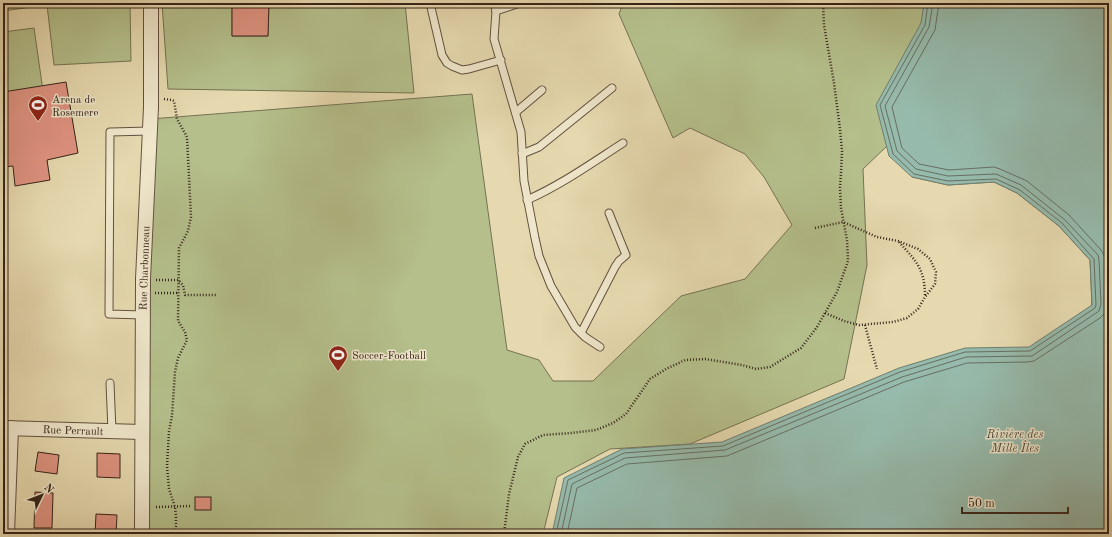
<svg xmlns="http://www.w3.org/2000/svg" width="1112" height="537" font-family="'Old Standard TT',serif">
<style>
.green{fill:#b4bf8b;stroke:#757252}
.water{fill:#96baab;stroke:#707e71}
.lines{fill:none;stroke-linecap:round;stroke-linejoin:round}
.shore{stroke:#666f62;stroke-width:1}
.building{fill:#df9381;stroke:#36241a}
.lane-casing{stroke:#62513f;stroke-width:9}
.street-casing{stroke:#62513f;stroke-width:16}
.path{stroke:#36241a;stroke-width:2.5;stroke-dasharray:1 2;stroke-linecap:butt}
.lane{stroke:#efe6cb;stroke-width:7}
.street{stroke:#efe6cb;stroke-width:14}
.labels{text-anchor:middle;stroke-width:3;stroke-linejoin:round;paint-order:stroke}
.poi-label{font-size:11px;fill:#36241a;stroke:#efe6cb;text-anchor:start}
.street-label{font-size:11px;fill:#36241a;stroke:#efe6cb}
.water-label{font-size:12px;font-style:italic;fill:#4e4a3e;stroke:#efe6cb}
</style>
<rect width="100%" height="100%" fill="#e6d9af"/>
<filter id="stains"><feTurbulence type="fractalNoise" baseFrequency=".005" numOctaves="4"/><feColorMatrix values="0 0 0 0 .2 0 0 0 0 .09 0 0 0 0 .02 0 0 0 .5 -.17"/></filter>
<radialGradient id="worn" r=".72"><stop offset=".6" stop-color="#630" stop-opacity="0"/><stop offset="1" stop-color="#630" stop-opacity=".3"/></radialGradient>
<g class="green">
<path d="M 3,3 L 130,3 L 131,61 L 54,65 L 47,5 L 3,11 Z"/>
<path d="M 162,3 L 232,3 L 232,36 L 268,36 L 269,3 L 405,3 L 414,93 L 168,89 Z"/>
<path d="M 623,3 L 1109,3 L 1092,305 L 1090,260 L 1059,226 L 1017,193 L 994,182 L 948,185 L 912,177 L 887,146 L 863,169 L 867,265 L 844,379 L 690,444 L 610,449 L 557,477 L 543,534 L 142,534 L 150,119 L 472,94 L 507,350 L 539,360 L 553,381 L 593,381 L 681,296 L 745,279 L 792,225 L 764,177 L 745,154 L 690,128 L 673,138 L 619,14 Z"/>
<path d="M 34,28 L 44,98 L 3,103 L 3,32 Z"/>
</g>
<path class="water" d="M 924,3 L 1109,3 L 1109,534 L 552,534 L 564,478 L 622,449 L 722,442 L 899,368 L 965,348 L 1029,347 L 1092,305 L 1090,260 L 1059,226 L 1017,193 L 994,182 L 948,185 L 912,177 L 889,156 L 876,105 L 921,23 Z"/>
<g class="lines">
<g class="shore">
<path d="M 556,534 L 568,480 L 624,453 L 723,446 L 900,372 L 965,352 L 1030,351 L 1095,308 L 1096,305 L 1094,259 L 1062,223 L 1020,190 L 996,179 L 948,181 L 914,174 L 893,154 L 880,105 L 925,25 L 928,3"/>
<path d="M 561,534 L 572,484 L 625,458 L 725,450 L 902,377 L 966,357 L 1032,356 L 1099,311 L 1101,304 L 1099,260 L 1098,255 L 1065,220 L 1021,185 L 996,174 L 948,176 L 916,169 L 897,151 L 885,106 L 929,27 L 933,3"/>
<path d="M 567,534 L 577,488 L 627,464 L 727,456 L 904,382 L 967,363 L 1028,362 L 1034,361 L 1100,318 L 1105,313 L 1107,307 L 1105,260 L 1104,255 L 1101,250 L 1069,215 L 1027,181 L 1000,169 L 994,167 L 949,170 L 919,164 L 902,148 L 892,107 L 935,30 L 939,3"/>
</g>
</g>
<g class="building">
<path d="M 232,3 L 269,3 L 268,36 L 232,36 Z"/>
<path d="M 66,82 L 78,153 L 47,160 L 50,180 L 15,186 L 13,166 L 3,167 L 3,92 Z"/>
<path d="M 38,452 L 59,455 L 57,474 L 35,471 Z"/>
<path d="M 97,453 L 120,454 L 120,478 L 97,477 Z"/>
<path d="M 35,492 L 53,493 L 52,528 L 34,528 Z"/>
<rect x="195" y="497" width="16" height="13"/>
<path d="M 96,514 L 117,515 L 116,534 L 95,534 Z"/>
</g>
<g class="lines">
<g class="lane-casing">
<g id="lane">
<path d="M 430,3 L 442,55 L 447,63 L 452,66 L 462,70 L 469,69 L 501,60"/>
<path d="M 494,3 L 496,11 L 494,39 L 521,132 L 524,181 L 535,238 L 539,256 L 551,286 L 575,327 L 585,337 L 600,347"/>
<path d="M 496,11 L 520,3"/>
<path d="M 516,112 L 542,90"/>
<path d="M 522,154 L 539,147 L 612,88"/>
<path d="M 527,200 C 561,185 592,163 623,143"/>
<path d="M 143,315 L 109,314 L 110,132 L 150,131"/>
<path d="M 581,333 L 615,267 L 619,261 L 626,255 L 609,213"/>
<path d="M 110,383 L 112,431"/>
</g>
</g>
<g class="street-casing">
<g id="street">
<path d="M 3,428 L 142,432"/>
<path d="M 7,534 L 11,428"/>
<path d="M 142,534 L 143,279 L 151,107 L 151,3"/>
</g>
</g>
<g class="path">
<path d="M 164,99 L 172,100 L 174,101 L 177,119 L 187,137 L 191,217 L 188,231 L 179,248 L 178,321 L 185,332 L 187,340 L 178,358 L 175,372 L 172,416 L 169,431 L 167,466 L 169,489 L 175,507 L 176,517 L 176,526 L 173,534"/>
<path d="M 815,228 L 843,222 L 877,237 L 898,241 L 918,249 L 930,259 L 936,272 L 935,284 L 925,297 L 918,309 L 907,318 L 893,322 L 859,325 L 844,321 L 825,313"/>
<path d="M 899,242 C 916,261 925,269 925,296"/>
<path d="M 156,280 L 178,280 L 183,285 L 185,295 L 217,295"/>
<path d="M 155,293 L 179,293"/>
<path d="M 865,325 L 869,340 L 877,369"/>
<path d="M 156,507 L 191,506"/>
<path d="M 504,534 L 509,494 L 518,457 L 525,444 L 543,435 L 571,433 L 596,430 L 613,423 L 626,414 L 650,379 L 666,369 L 685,360 L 705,359 L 742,365 L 756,369 L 770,367 L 801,348 L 817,327 L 837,292 L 848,261 L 847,240 L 841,208 L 840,187 L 841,173 L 842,151 L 840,129 L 834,83 L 824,25 L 823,3"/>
</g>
<use href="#lane" class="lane"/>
<use href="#street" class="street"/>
</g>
<defs>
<g id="stadium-pin" transform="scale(1)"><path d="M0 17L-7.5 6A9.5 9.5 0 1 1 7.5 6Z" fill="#8f2418" stroke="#efe6cb"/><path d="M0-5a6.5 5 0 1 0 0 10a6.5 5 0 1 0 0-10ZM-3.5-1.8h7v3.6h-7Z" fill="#fff"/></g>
</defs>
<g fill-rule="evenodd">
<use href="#stadium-pin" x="38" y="105"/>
<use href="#stadium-pin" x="338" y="355"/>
</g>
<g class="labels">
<g class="poi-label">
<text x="52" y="103">Arena de<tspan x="52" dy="13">Rosemere</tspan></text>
<text x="352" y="359">Soccer-Football</text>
</g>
<g class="street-label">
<text transform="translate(144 268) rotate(-88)" y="4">Rue Charbonneau</text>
<text transform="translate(73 430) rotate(2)" y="4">Rue Perrault</text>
</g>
<g class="water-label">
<text x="1015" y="438">Rivière des<tspan x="1015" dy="14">Mille Îles</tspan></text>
</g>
</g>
<rect width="1112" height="537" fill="none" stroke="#e6d9af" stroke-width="16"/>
<rect x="4" y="4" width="1104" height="529" fill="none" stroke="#36241a" stroke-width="2"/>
<rect x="8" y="8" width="1096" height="521" fill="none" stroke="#36241a"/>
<g transform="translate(42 495) rotate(47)" stroke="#efe6cb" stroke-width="3" paint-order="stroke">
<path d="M0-3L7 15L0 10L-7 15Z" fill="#36241a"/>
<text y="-6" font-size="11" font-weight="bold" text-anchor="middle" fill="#36241a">N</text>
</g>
<path d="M962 507v6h106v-6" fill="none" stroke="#36241a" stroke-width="2"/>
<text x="968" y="507" font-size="12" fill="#36241a" stroke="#efe6cb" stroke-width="3" paint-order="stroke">50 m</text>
<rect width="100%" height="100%" filter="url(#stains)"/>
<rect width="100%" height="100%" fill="url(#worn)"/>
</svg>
